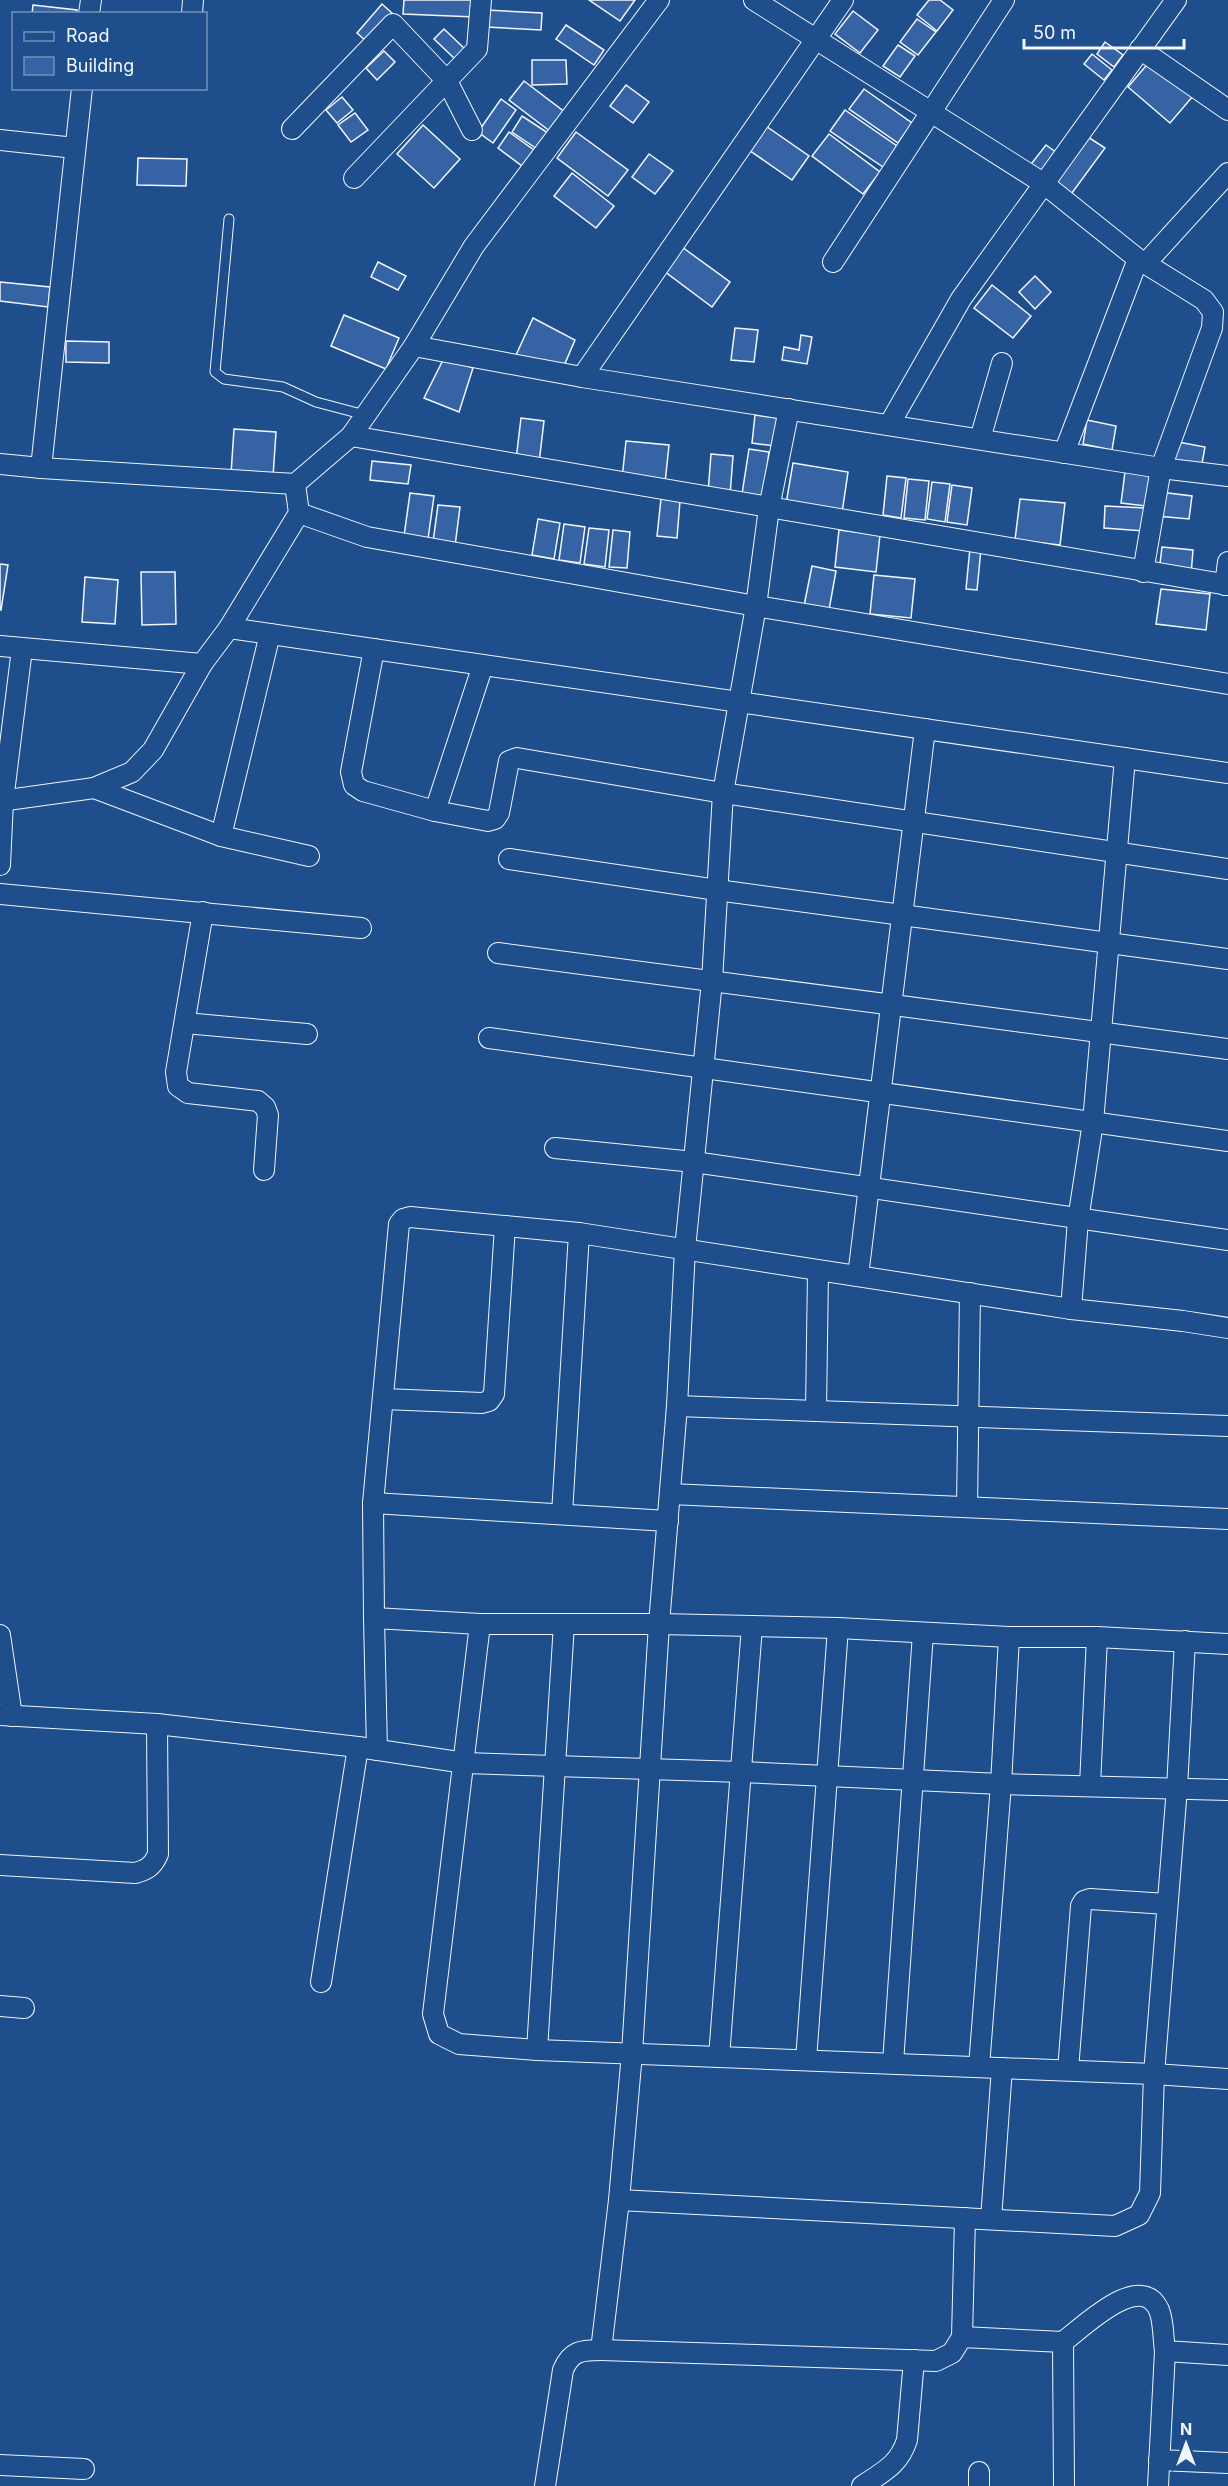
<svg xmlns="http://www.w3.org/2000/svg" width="1228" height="2486" font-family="Inter,sans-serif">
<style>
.building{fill:#3563a3;stroke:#f2f6ff;stroke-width:1.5}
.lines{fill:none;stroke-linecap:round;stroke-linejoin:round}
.service-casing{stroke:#f2f6ff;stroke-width:11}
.minor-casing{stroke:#f2f6ff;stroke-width:22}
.service{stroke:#1f4e8c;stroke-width:9}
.minor{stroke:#1f4e8c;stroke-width:20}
</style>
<rect width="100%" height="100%" fill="#1f4e8c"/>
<g class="building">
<path d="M 404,0 L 476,0 L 475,17 L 403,14 Z"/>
<path d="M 589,0 L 635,0 L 620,21 Z"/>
<path d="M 929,0 L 940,0 L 953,10 L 937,31 L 917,15 Z"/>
<path d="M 382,4 L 392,13 L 367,42 L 357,33 Z"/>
<path d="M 33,5 L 77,10 L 76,14 L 32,14 Z"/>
<path d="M 487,10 L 542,13 L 541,30 L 486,27 Z"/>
<path d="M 853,11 L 878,30 L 860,53 L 835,34 Z"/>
<path d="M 917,19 L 936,32 L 918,55 L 900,42 Z"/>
<path d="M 566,25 L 604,50 L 594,65 L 556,39 Z"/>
<path d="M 444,29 L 465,49 L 455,59 L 434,39 Z"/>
<path d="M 1105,42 L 1123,55 L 1114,67 L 1097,54 Z"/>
<path d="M 898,45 L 915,56 L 900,77 L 883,66 Z"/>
<path d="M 384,51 L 395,62 L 377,80 L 366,68 Z"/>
<path d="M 1092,54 L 1112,70 L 1104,80 L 1084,64 Z"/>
<path d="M 532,60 L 566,60 L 567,84 L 532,85 Z"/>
<path d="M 1151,60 L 1193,96 L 1170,123 L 1128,87 Z"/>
<path d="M 524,81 L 566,113 L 551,132 L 509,100 Z"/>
<path d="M 626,85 L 649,102 L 633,123 L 610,106 Z"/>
<path d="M 864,89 L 912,123 L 898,143 L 849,109 Z"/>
<path d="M 342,97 L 353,110 L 337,123 L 326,110 Z"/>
<path d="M 501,99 L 516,110 L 493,143 L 478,132 Z"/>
<path d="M 845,110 L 897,146 L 883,167 L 830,131 Z"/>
<path d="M 355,113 L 368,130 L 351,142 L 338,125 Z"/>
<path d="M 522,116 L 551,135 L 540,151 L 512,132 Z"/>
<path d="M 763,124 L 809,156 L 792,180 L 746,148 Z"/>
<path d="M 423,125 L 460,159 L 434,188 L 397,154 Z"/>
<path d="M 509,132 L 538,153 L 526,169 L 498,148 Z"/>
<path d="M 576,132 L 628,170 L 608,196 L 557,158 Z"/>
<path d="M 829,134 L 880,172 L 863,194 L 812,156 Z"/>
<path d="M 1088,137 L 1105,148 L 1069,197 L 1053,185 Z"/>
<path d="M 1046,145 L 1060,155 L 1043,178 L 1028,168 Z"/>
<path d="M 649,154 L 673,171 L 655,194 L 632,177 Z"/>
<path d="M 138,158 L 187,159 L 186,186 L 137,185 Z"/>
<path d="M 572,173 L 614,206 L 596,228 L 554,196 Z"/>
<path d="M 682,247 L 730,282 L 712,307 L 664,271 Z"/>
<path d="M 378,262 L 406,276 L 398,290 L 371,277 Z"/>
<path d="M 1035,276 L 1051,292 L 1035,309 L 1019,292 Z"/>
<path d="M 0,282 L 50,287 L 48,307 L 0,301 Z"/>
<path d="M 992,285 L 1031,316 L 1013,338 L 974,308 Z"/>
<path d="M 344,315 L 399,338 L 386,369 L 331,346 Z"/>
<path d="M 533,318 L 575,340 L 563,368 L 516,355 Z"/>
<path d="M 735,328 L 758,330 L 754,362 L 731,360 Z"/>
<path d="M 801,335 L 812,337 L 807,364 L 782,360 L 784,347 L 799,350 Z"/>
<path d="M 66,341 L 109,342 L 109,363 L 66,362 Z"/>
<path d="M 444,358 L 473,368 L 459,412 L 424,398 Z"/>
<path d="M 755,415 L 777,418 L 774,446 L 752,443 Z"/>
<path d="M 521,418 L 544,421 L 539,463 L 516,460 Z"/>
<path d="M 1087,420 L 1116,426 L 1112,450 L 1083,444 Z"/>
<path d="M 234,429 L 276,432 L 273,477 L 231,474 Z"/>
<path d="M 626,441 L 669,445 L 665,483 L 622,479 Z"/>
<path d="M 1173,441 L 1205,447 L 1201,469 L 1169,463 Z"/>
<path d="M 749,449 L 769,452 L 763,497 L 742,494 Z"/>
<path d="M 711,454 L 733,456 L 730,495 L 708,493 Z"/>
<path d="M 372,461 L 411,465 L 408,484 L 370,480 Z"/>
<path d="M 793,463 L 848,472 L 842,513 L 786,504 Z"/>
<path d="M 1125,472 L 1150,474 L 1146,506 L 1121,503 Z"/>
<path d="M 887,476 L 906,478 L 901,518 L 883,515 Z"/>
<path d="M 908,479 L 929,481 L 925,520 L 904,518 Z"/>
<path d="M 932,482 L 950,484 L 945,522 L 927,519 Z"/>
<path d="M 952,485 L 972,488 L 967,525 L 947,522 Z"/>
<path d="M 1160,492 L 1192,496 L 1189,519 L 1157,516 Z"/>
<path d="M 410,493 L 434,496 L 428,539 L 404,536 Z"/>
<path d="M 661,499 L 680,501 L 677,538 L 657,536 Z"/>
<path d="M 1020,499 L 1065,503 L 1060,545 L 1015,540 Z"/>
<path d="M 438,505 L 460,507 L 455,546 L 433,542 Z"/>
<path d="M 1105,506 L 1145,508 L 1144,531 L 1104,528 Z"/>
<path d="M 538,519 L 560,523 L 554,559 L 532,555 Z"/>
<path d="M 564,524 L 585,527 L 580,563 L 559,560 Z"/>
<path d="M 589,528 L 609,530 L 605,567 L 584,564 Z"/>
<path d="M 613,530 L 630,532 L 627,568 L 609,567 Z"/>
<path d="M 839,530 L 880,535 L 876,572 L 835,567 Z"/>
<path d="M 1162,547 L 1193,550 L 1191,575 L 1159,572 Z"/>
<path d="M 970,548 L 981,549 L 977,590 L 966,589 Z"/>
<path d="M 0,564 L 8,565 L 1,610 L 0,610 Z"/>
<path d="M 812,566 L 836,571 L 829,610 L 804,606 Z"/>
<path d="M 141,572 L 175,572 L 176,624 L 142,625 Z"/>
<path d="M 874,575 L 915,579 L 911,618 L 870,614 Z"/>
<path d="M 85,577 L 118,580 L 115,624 L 82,622 Z"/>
<path d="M 1161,589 L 1210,594 L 1206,630 L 1156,624 Z"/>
</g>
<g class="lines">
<g class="service-casing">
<path id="service" d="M 229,219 L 215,372 L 224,379 L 283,387 L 316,402 L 365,415"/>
</g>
<g class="minor-casing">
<g id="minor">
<path d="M 754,0 L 1043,183 L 1138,259 L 1204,300 L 1213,312 L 1212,328 L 1161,468 L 1143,572"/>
<path d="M 89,14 L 91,0"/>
<path d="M 192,14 L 193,0"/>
<path d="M 1140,49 L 1228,110"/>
<path d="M 292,129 L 393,24 L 447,81 L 472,130"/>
<path d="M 0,140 L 75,148"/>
<path d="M 354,178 L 477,49 L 481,0"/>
<path d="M 833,262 L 1004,0"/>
<path d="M 1145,264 L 1228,173"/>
<path d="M 414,346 L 582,377 L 1161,468 L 1228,476"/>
<path d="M 582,377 L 843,0"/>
<path d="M 889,425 L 961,299 L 1176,0"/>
<path d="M 351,436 L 1228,585"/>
<path d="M 980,439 L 1002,363"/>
<path d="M 1064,453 L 1138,259"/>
<path d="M 0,464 L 41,468 L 295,484"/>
<path d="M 41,468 L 82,88"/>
<path d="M 299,513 L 367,537 L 756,606 L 1228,684"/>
<path d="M 1225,585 L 1228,562"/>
<path d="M 229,628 L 1228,773"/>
<path d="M 0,646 L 202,664"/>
<path d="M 374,649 L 351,772 L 354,785 L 363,791 L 435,811 L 488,821 L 495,819 L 499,813 L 509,761 L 517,758 L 723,793 L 1228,869"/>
<path d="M 94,788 L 221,836 L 309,856"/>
<path d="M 0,801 L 94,788 L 132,772 L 153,750 L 202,664 L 229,628 L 299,513 L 295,484 L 351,436 L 414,346 L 474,246 L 659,0"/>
<path d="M 435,811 L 483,665"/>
<path d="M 221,836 L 270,634"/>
<path d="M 509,859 L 717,890 L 1228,959"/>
<path d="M 0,865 L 3,801 L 22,649"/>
<path d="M 0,894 L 361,928"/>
<path d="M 203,912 L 176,1072 L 178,1086 L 188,1093 L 258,1101 L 265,1107 L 268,1115 L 264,1170"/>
<path d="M 498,953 L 1228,1049"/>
<path d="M 185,1023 L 307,1034"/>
<path d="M 489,1038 L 1228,1141"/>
<path d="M 555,1148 L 694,1162 L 1228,1240"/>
<path d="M 858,1276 L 925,729"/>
<path d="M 1071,1309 L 1078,1220 L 1093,1122 L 1125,758"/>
<path d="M 384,1399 L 482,1403 L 489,1401 L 494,1394 L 505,1226"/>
<path d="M 677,1406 L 1228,1426"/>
<path d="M 816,1411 L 818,1271"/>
<path d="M 670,1494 L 1228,1519"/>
<path d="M 373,1503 L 668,1521"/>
<path d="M 967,1507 L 970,1293"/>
<path d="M 562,1514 L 579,1233 L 1071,1309 L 1183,1321 L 1228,1328"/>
<path d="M 374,1618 L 373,1503 L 399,1224 L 403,1219 L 410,1217 L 579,1233"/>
<path d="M 480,1624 L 433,2014 L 439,2034 L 459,2044 L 537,2050 L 1154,2074 L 1228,2079"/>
<path d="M 0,1635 L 12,1716"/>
<path d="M 1009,1637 L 1097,1637 L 1228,1644"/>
<path d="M 0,1715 L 157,1724 L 358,1747 L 465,1763 L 741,1772 L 1001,1784 L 1228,1790"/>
<path d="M 377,1750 L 374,1618 L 480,1624 L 659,1624 L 838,1628 L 1009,1637 L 1001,1784 L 979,2067"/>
<path d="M 1090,1785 L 1097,1637"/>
<path d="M 0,1865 L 135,1873 C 147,1870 153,1866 158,1854 L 157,1724"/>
<path d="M 321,1982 L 358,1747"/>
<path d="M 0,2006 L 24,2008"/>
<path d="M 537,2050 L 564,1624"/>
<path d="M 719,2057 L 752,1626"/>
<path d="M 806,2060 L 838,1628"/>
<path d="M 893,2063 L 923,1633"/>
<path d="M 1068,2070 L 1081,1906 L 1084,1901 L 1090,1899 L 1167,1904"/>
<path d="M 619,2200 L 1115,2226 L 1139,2215 L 1150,2193 L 1154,2074 L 1177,1788 L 1185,1641"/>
<path d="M 991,2219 L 1002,2068"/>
<path d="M 962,2337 L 965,2218"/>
<path d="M 601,2350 L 936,2361 L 952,2353 L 962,2337 L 1063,2342"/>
<path d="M 1159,2460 L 1228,2463"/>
<path d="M 0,2465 L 84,2469"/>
<path d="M 979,2472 L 979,2486"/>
<path d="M 545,2486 L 563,2370 C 571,2351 581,2350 601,2350 L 619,2200 L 632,2053 L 659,1624 L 677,1406 L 685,1249 L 712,981 L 723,793 L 756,606 L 769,508 L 789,409"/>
<path d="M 862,2486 C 883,2472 899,2465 907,2440 L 914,2360"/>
<path d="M 1064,2486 L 1063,2342 C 1082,2328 1141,2269 1159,2310 C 1164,2322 1163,2339 1165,2351 L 1228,2355"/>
<path d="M 1158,2486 L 1165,2351"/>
</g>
</g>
<use href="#service" class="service"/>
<use href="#minor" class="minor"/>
</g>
<rect x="12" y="12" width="195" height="78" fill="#1f4e8c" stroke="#7391ba" stroke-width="1.5"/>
<rect x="24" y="32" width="30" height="9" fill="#1f4e8c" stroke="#7391ba" stroke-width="1.5"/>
<text x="66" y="42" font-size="18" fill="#f2f6ff">Road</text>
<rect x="24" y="57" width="30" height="18" fill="#3563a3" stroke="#7391ba" stroke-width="1.5"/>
<text x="66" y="72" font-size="18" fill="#f2f6ff">Building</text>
<g transform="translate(1186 2444)" stroke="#1f4e8c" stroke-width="4.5" paint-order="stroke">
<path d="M0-4.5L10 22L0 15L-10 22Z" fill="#f2f6ff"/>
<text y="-9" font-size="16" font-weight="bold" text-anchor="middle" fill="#f2f6ff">N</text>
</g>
<path d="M1024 39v9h160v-9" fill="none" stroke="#f2f6ff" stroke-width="3"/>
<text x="1033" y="39" font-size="18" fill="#f2f6ff" stroke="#1f4e8c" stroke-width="4.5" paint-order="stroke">50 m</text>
</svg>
